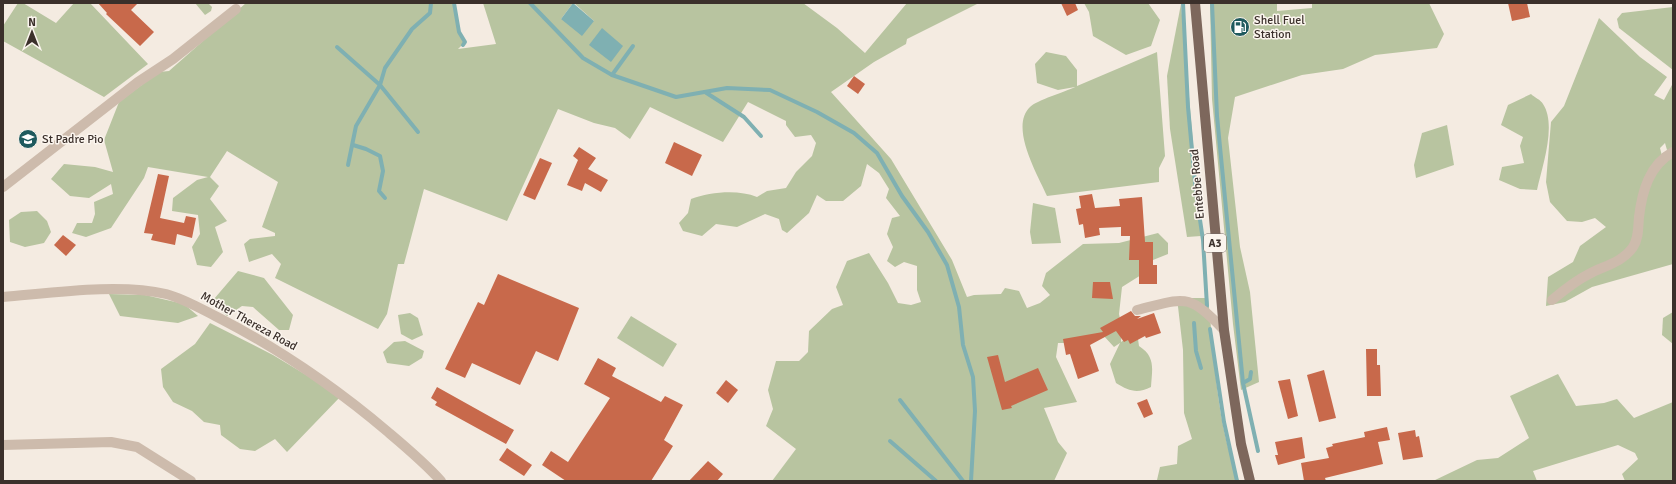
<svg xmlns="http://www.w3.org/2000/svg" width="1676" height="484" font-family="Signika,sans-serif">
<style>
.green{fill:#b8c4a0}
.water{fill:#7fb0b2}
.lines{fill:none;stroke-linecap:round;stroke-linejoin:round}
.stream{stroke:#7fb0b2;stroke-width:4}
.building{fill:#c8694b}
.minor{stroke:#cdbbac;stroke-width:10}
.major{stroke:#7d675c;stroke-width:10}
.labels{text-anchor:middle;stroke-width:3;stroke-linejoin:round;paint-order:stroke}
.shield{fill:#fbf5ee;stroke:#756b66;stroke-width:1}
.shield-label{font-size:11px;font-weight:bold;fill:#3b302b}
.poi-label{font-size:12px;fill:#3b302b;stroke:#fbf5ee;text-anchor:start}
.street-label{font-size:12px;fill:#3b302b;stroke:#fbf5ee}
</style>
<rect width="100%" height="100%" fill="#f4ebe1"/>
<g class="green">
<path d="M 18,3 L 23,3 L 56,23 L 74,3 L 90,3 L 148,64 L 104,97 L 3,41 L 3,26 Z"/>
<path d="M 195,3 L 208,3 L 212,7 L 211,11 L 205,15 Z"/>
<path d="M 246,3 L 454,3 L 459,32 L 465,42 L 458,49 L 496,44 L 483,3 L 573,3 L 561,19 L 594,21 L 574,3 L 803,3 L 837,28 L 865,53 L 907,3 L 979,3 L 907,39 L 906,44 L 874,62 L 831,92 L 891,159 L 952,260 L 967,297 L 974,295 L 1001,294 L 1005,288 L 1019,291 L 1027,308 L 1040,303 L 1050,295 L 1042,286 L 1046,273 L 1083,244 L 1119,243 L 1158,233 L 1168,243 L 1168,254 L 1153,260 L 1149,270 L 1122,287 L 1119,314 L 1122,328 L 1121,342 L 1131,335 L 1138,339 L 1139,346 C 1156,357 1152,369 1151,387 C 1137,394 1129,391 1116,383 L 1110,364 L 1120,343 L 1114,347 L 1103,335 L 1074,343 L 1058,343 L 1056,357 L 1077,402 L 1044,408 L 1058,442 L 1067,453 L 1054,481 L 772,481 L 796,449 L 766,426 L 773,409 L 768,390 L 776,361 L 799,361 L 808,352 L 809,331 L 832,309 L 843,305 L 836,287 L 847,261 L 869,253 L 888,283 L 898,303 L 911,305 L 921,302 L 917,290 L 917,266 L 904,262 L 895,267 L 887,261 L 893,247 L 887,234 L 892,218 L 900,216 L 886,198 L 889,189 L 879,173 L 867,164 L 861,186 L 843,201 L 826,201 L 817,195 L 809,213 L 787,233 L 782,230 L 779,219 L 765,214 L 737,227 L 716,224 L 702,236 L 683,231 L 679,223 L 688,213 L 691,199 C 710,192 738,189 757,197 L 767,191 L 786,188 L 796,172 L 812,156 L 816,143 L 811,135 L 795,137 L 786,125 L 786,121 L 748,102 L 723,142 L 650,107 L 630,139 L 615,128 L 594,123 L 558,109 L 507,221 L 424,189 L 404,264 L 398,264 L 387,314 L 378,329 L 275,278 L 281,264 L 272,254 L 249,262 L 244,244 L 250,239 L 275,236 L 275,233 L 262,227 L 278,182 L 227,151 L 210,177 L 219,186 L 210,199 L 227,221 L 215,227 L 223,252 L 211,267 L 197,265 L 192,247 L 200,234 L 198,215 L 172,211 L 173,198 L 197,180 L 208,177 L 148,167 L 144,178 L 111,228 L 86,237 L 72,233 L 77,223 L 92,223 L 95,214 L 94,202 L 113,194 L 111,184 L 89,198 L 70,196 L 51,179 L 64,164 L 95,167 L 113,172 L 104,140 L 119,102 L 159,72 L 169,71 Z"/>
<path d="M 1084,3 L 1148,3 L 1160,20 L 1151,46 L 1126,55 L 1093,36 L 1089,12 Z"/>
<path d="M 1210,3 L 1277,3 L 1277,11 L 1312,8 L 1312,3 L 1429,3 L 1444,34 L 1437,48 L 1375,55 L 1343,69 L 1302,75 L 1235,97 L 1228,138 L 1240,247 L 1250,292 L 1259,382 L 1241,390 L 1233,324 L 1212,99 Z"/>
<path d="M 1181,4 L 1201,236 L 1187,237 L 1170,129 L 1167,76 Z"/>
<path d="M 1673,7 L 1673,70 L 1619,28 L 1617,19 L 1622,13 Z"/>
<path d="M 1599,18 L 1640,57 L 1667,77 L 1654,95 L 1664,100 L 1673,83 L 1673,148 L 1667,150 L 1665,143 L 1660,148 L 1662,156 L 1653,177 L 1667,160 L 1673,157 L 1673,264 L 1592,287 L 1565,302 L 1546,306 L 1548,277 L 1573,262 L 1580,246 L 1606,227 L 1595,218 L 1582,222 L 1567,221 L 1550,202 L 1546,182 L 1551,122 L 1564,106 Z"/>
<path d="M 1046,52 L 1066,56 L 1077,70 L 1077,86 L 1157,52 L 1165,156 L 1159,168 L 1159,182 L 1047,196 C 1038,175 1009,127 1030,107 C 1037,100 1065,92 1075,87 L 1058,90 L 1037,83 L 1035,64 Z"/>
<path d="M 1531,94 C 1534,97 1541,100 1543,104 C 1557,125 1542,167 1537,190 L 1520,189 L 1499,180 L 1502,167 L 1524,163 L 1520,146 L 1523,137 L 1501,125 L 1508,105 Z"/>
<path d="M 1447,125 L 1454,165 L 1416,178 L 1414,165 L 1422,133 Z"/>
<path d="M 1033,203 L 1055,208 L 1061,243 L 1032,244 L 1030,232 Z"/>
<path d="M 37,211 L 47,221 L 51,232 L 44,243 L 25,247 L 10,242 L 9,220 L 21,212 Z"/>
<path d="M 238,271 L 264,278 L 293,315 L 289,330 L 279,330 L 253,307 L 242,306 L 227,316 L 219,309 L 214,299 Z"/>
<path d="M 109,294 L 145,295 L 184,304 L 198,316 L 178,323 L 120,316 Z"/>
<path d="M 1177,298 L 1208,298 C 1215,359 1216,423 1239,481 L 1148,481 L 1157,480 L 1160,467 L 1177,464 L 1178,446 L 1192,439 L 1184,413 L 1183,350 Z"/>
<path d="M 1673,312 L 1673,344 L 1662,335 L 1663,318 Z"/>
<path d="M 410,313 L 418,318 L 423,335 L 412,340 L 401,334 L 398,315 Z"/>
<path d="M 631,316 L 677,344 L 663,367 L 617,338 Z"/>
<path d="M 210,323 L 273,355 L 341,396 L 287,452 L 275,439 L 255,451 L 240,449 L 221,435 L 220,425 L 204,422 L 192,411 L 173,402 L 163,387 L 161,369 L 195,344 Z"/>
<path d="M 405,341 L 424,351 L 422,358 L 409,366 L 387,363 L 383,352 L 394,342 Z"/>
<path d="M 1558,374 L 1576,406 L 1604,403 L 1617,399 L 1634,418 L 1673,402 L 1673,481 L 1625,481 L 1622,474 L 1638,459 L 1635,453 L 1618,445 L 1533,471 L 1537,481 L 1433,481 L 1477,460 L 1498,458 L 1529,438 L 1510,396 Z"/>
</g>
<g class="water">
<path d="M 573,3 L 594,21 L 582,36 L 561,19 Z"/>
<path d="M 602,28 L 623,46 L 611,62 L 589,45 Z"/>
</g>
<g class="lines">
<g class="stream">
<path d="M 454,3 L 459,32 L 465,42 L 463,45"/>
<path d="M 530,3 L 583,58 L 612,75 L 676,97 L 727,88 L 770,90 L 817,112 L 854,133 L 877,153 L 902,196 L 928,232 L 947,265 L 959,307 L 963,345 L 973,377 L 975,411 L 971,481"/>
<path d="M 1183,3 L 1188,107 L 1196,193 L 1203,240 L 1207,306"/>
<path d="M 1212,3 L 1217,116 L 1243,383"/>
<path d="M 337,47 L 380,85 L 418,132"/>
<path d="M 612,75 L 633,46"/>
<path d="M 705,92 L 744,117 L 761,136"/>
<path d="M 353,145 L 366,149 L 380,156 L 383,171 L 379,191 L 385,198"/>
<path d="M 348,165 L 356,126 L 380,85 L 385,68 L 412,29 L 430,13 L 431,3"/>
<path d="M 1194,323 L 1196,351 L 1201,368"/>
<path d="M 1210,329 L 1224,422 L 1237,481"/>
<path d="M 1251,372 L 1250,379 L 1243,383 L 1258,451"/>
<path d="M 900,400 L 963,481"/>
<path d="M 890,441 L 936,481"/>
</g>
</g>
<g class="building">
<path d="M 98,3 L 138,3 L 131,10 L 154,32 L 140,46 L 106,14 L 107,13 Z"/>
<path d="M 1061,3 L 1075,3 L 1078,10 L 1067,16 Z"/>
<path d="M 1508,3 L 1527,3 L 1530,17 L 1512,21 Z"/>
<path d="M 854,76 L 865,84 L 858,94 L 847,86 Z"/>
<path d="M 674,142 L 702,155 L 692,176 L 665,163 Z"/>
<path d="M 579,147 L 596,158 L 588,169 L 608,180 L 601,192 L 585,183 L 582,191 L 567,185 L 578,160 L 573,156 Z"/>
<path d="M 540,158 L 552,163 L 535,200 L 523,195 Z"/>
<path d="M 158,174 L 169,176 L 160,218 L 184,223 L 186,216 L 196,218 L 192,238 L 177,234 L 175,245 L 151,240 L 153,234 L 144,233 Z"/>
<path d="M 1092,194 L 1095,208 L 1120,206 L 1119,199 L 1142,197 L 1145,242 L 1153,242 L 1153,265 L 1157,265 L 1157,284 L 1139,284 L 1139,260 L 1129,260 L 1130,236 L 1121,236 L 1121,227 L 1099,228 L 1100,235 L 1085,238 L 1083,224 L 1079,225 L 1076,209 L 1081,208 L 1079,196 Z"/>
<path d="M 63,235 L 76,245 L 66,256 L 54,245 Z"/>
<path d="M 498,274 L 579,308 L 558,361 L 536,351 L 520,385 L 472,363 L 465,378 L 445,369 L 478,302 L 484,305 Z"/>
<path d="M 1093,282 L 1110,282 L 1113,299 L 1092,298 Z"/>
<path d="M 1131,311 L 1135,316 L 1141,316 L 1137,319 L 1154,313 L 1161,333 L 1146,338 L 1145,336 L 1130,344 L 1128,340 L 1124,342 L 1116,331 L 1090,345 L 1099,371 L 1078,379 L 1070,354 L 1066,355 L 1063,339 L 1103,332 L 1100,328 Z"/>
<path d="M 1366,349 L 1377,349 L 1377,365 L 1380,365 L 1381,396 L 1367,396 Z"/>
<path d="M 998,355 L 1005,382 L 1038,368 L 1048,390 L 1011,406 L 1012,408 L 1002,410 L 987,357 Z"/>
<path d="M 598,358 L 616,368 L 612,376 L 661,402 L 665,396 L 683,405 L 664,440 L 673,446 L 651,481 L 566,481 L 542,465 L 551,451 L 568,462 L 610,398 L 584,384 Z"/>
<path d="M 1324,370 L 1336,418 L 1319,422 L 1307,375 Z"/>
<path d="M 1290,379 L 1298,416 L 1288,419 L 1278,381 Z"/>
<path d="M 726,380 L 738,390 L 728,403 L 716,393 Z"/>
<path d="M 437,387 L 514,430 L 506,444 L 435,405 L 437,402 L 431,398 Z"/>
<path d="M 1147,399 L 1153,414 L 1144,418 L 1137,403 Z"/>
<path d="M 1387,427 L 1390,440 L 1378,442 L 1383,464 L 1325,478 L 1326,481 L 1304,481 L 1301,463 L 1329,458 L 1326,448 L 1333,446 L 1332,444 L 1365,437 L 1364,432 Z"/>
<path d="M 1415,430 L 1416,437 L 1419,436 L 1423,457 L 1403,460 L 1398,433 Z"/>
<path d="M 1302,437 L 1305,458 L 1278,465 L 1275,455 L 1278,455 L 1275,442 Z"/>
<path d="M 507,448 L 532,465 L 524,476 L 499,460 Z"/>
<path d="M 708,461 L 723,474 L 717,481 L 689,481 Z"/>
</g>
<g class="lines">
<g class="minor">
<path d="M 3,187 L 138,82 L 173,59 L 236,9"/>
<path d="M 3,297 C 51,293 119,283 166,294 C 185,299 203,310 221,319 C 281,350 336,388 388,432 C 407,448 425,463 441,481"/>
<path d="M 1552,300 C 1564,290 1575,281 1589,274 C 1604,266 1623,262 1633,247 C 1639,238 1638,227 1639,217 C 1642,192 1649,165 1673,152"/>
<path d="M 1137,310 C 1186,298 1187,292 1224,330"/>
<path d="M 3,445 L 111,442 L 137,447 L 191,481"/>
</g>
<path class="major" d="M 1195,3 L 1224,330 L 1241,444 L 1250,481"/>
</g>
<defs>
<g id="fuel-disc" transform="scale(1)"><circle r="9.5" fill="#1f5a5e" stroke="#fbf5ee"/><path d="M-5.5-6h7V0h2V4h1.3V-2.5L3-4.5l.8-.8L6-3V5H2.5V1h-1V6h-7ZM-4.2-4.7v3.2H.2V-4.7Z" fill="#fff"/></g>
<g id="school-disc" transform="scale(1)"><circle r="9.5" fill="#1f5a5e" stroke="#fbf5ee"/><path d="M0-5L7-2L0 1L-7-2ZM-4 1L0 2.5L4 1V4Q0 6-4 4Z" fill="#fff"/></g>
</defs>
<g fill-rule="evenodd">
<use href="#fuel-disc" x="1240" y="27"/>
<use href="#school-disc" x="28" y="139"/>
</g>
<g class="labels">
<rect class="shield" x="1204" y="234" width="22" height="18" rx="3"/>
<g class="shield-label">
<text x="1215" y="247">A3</text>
</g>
<g class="poi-label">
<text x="1254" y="24">Shell Fuel<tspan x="1254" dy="14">Station</tspan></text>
<text x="42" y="143">St Padre Pio</text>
</g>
<g class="street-label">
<text transform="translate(1197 184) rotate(-95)" y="4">Entebbe Road</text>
<text transform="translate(249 321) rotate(29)" y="4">Mother Thereza Road</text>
</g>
</g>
<rect width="1676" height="484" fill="none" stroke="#3b302b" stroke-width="8"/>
<g transform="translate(32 32)" stroke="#fbf5ee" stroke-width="3" paint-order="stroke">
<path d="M0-3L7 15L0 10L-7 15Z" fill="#3b302b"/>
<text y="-6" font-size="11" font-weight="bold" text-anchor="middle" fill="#3b302b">N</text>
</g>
</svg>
